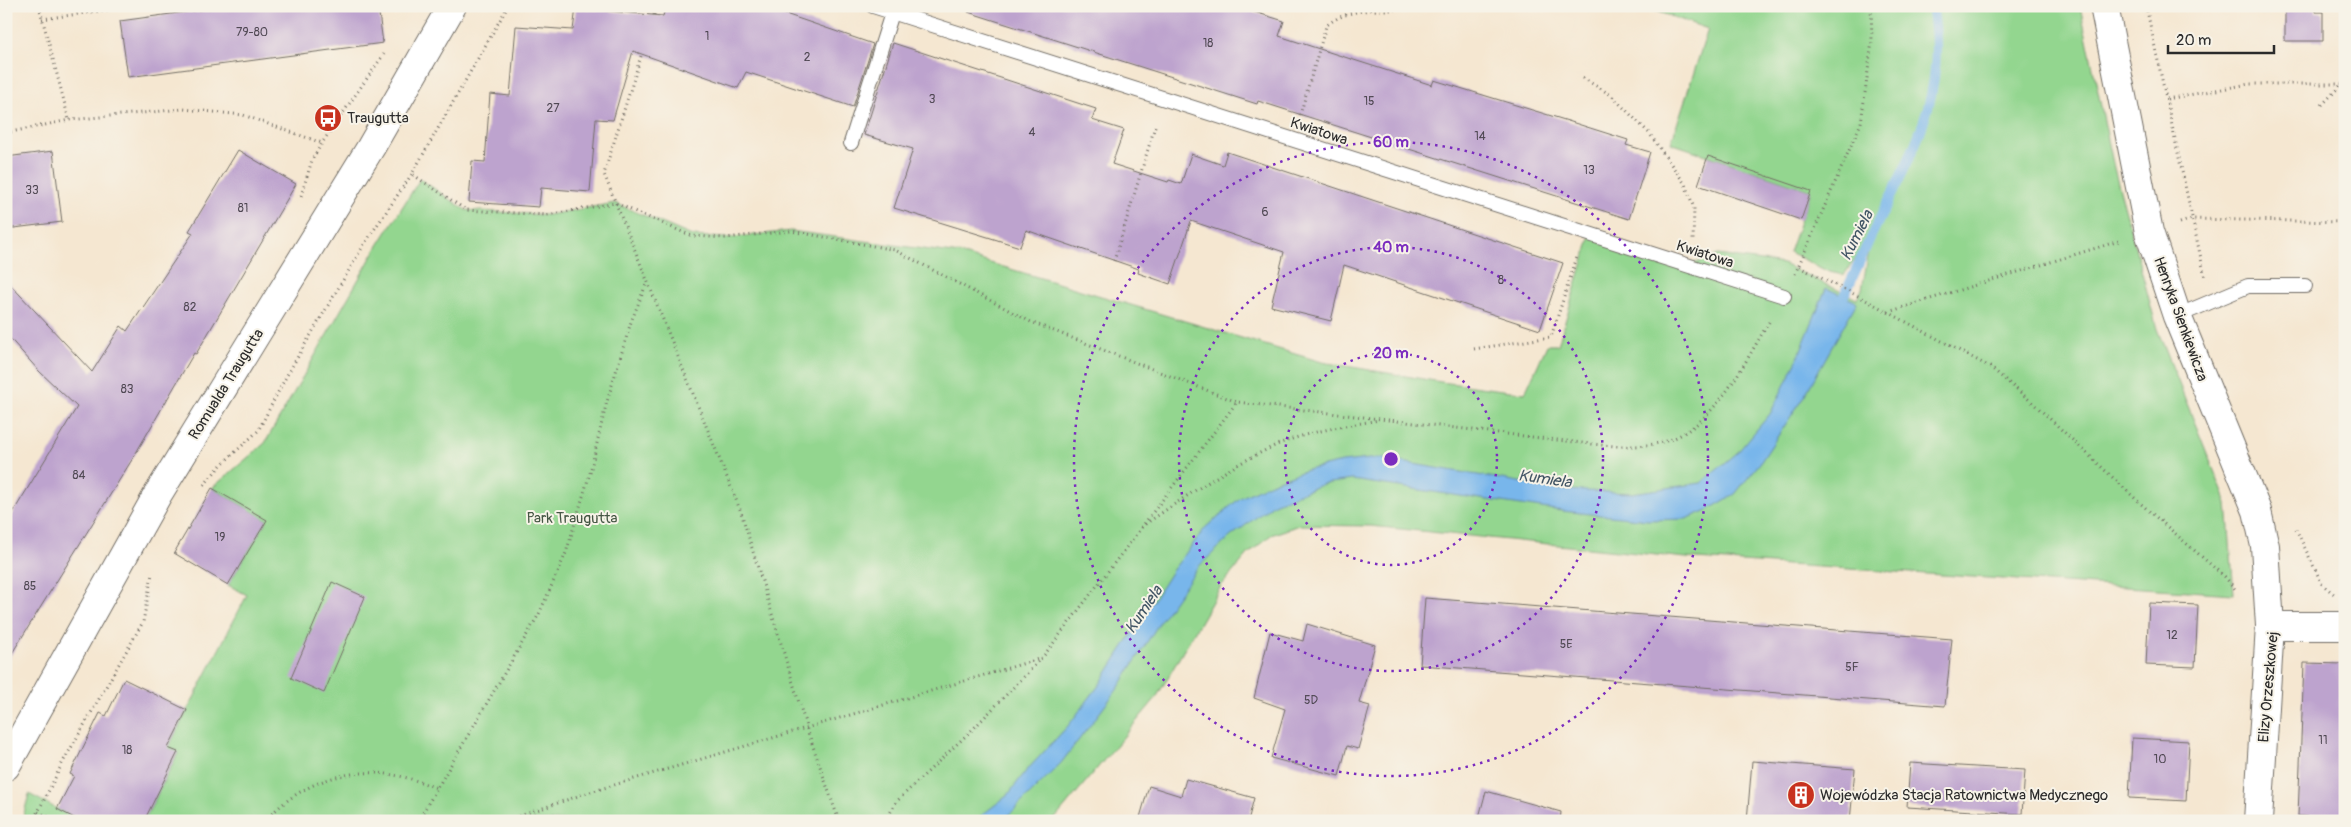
<svg xmlns="http://www.w3.org/2000/svg" width="2351" height="827" font-family="Pangolin,sans-serif">
<style>
.green{fill:#93d68f;stroke:#5f805d}
.water{fill:#78b6eb;stroke:#52708b}
.lines{fill:none;stroke-linecap:round;stroke-linejoin:round}
.stream{stroke:#78b6eb;stroke-width:10}
.building{fill:#bda3ce}
.lane-casing{stroke:#726d65;stroke-width:16}
.street-casing{stroke:#726d65;stroke-width:30}
.secondary-casing{stroke:#726d65;stroke-width:30}
.path{stroke:#726d65;stroke-width:3;stroke-dasharray:1 4;stroke-linecap:butt}
.lane{stroke:#fff;stroke-width:14}
.street{stroke:#fff;stroke-width:28}
.secondary{stroke:#fff;stroke-width:28}
.ring{fill:none;stroke:#7b2cbf;stroke-width:2.5;stroke-dasharray:2.5 5}
.labels{text-anchor:middle;stroke-width:4;stroke-linejoin:round;paint-order:stroke}
.number-label{font-size:12px;fill:#504954}
.poi-label{font-size:15px;fill:#2b2b2b;stroke:#f7f3e8;text-anchor:start}
.street-label{font-size:15px;fill:#2b2b2b;stroke:#f7f3e8}
.park-label{font-size:15px;fill:#455644;stroke:#f7f3e8}
.water-label{font-size:16px;font-style:italic;fill:#425565;stroke:#f7f3e8}
.centre{fill:#7b2cbf;stroke:#f7f3e8;stroke-width:2.5}
.ring-label{font-size:15px;text-anchor:middle;font-weight:bold;fill:#7b2cbf;stroke:#f7f3e8;stroke-width:4;stroke-linejoin:round;paint-order:stroke}
</style>
<rect width="100%" height="100%" fill="#f7f3e8"/>
<filter id="ink" filterUnits="userSpaceOnUse"><feTurbulence type="fractalNoise" baseFrequency=".02" numOctaves="2"/><feDisplacementMap in="SourceGraphic" scale="10" xChannelSelector="R" yChannelSelector="G"/><feConvolveMatrix kernelMatrix="1 2 1 2 8 2 1 2 1" color-interpolation-filters="sRGB"/></filter>
<filter id="wash" filterUnits="userSpaceOnUse"><feTurbulence type="fractalNoise" baseFrequency=".0096" numOctaves="4" result="noise"/><feDisplacementMap in="SourceGraphic" scale="20" xChannelSelector="R" yChannelSelector="G"/><feGaussianBlur stdDeviation="1.12" result="paint"/><feColorMatrix in="noise" values="0 0 0 0 0 0 0 0 0 0 0 0 0 0 0 0 0 1.4 0 .05"/><feComposite in="paint" operator="in"/></filter>
<g filter="url(#wash)">
<rect width="100%" height="100%" fill="#f5e7d1"/>
<g class="green">
<path d="M 1641,6 L 2080,6 L 2114,168 L 2157,329 L 2227,503 L 2234,594 L 1696,559 L 1371,526 L 1299,525 L 1271,535 L 1248,554 L 1221,586 L 1156,698 L 1053,821 L 144,821 L 178,753 L 168,748 L 247,595 L 228,585 L 267,520 L 212,488 L 265,443 L 377,247 L 420,179 L 466,210 L 547,215 L 615,203 L 692,236 L 725,238 L 791,231 L 960,254 L 1322,362 L 1441,382 L 1525,393 L 1547,345 L 1558,345 L 1591,235 L 1688,266 L 1718,255 L 1783,264 L 1857,299 L 1862,289 L 1872,235 L 1844,275 L 1829,272 L 1789,252 L 1811,191 L 1671,143 L 1708,29 Z"/>
<path d="M 2345,316 L 2345,421 L 2343,421 Z"/>
<path d="M 29,794 L 80,821 L 22,821 Z"/>
</g>
<path class="water" d="M 1826,288 L 1857,302 L 1805,395 L 1760,463 L 1735,494 L 1708,510 L 1686,519 L 1648,520 L 1562,511 L 1352,480 L 1323,484 L 1274,504 L 1230,537 L 1199,566 L 1161,620 L 1119,687 L 1098,715 L 1061,763 L 1003,821 L 974,821 L 1008,795 L 1026,771 L 1068,726 L 1100,684 L 1172,571 L 1206,527 L 1240,498 L 1275,481 L 1307,470 L 1342,462 L 1378,458 L 1566,490 L 1632,493 L 1701,483 L 1737,453 L 1770,414 L 1796,362 Z"/>
<g class="lines">
<path class="stream" d="M 1838,307 C 1851,283 1861,258 1872,234 C 1910,156 1949,97 1932,6"/>
</g>
<g id="blocks">
<g class="building">
<path d="M 229,6 L 378,6 L 383,43 L 128,77 L 120,21 Z"/>
<path d="M 666,6 L 762,6 L 873,44 L 853,107 L 746,72 L 738,88 L 633,51 L 613,120 L 596,119 L 590,192 L 541,188 L 539,207 L 469,202 L 472,161 L 485,162 L 490,94 L 510,96 L 516,26 L 573,30 L 576,8 L 663,16 Z"/>
<path d="M 969,6 L 1235,6 L 1284,21 L 1279,36 L 1432,85 L 1434,80 L 1568,121 L 1628,140 L 1626,145 L 1650,152 L 1629,219 L 1258,101 L 1257,104 L 968,12 Z"/>
<path d="M 2285,6 L 2316,6 L 2316,12 L 2323,12 L 2323,41 L 2285,41 Z"/>
<path d="M 893,43 L 1096,109 L 1092,120 L 1124,130 L 1112,164 L 1168,182 L 1169,180 L 1181,184 L 1191,154 L 1223,165 L 1227,152 L 1563,263 L 1540,330 L 1344,265 L 1331,321 L 1271,306 L 1284,252 L 1191,221 L 1170,284 L 1138,273 L 1139,269 L 1026,230 L 1020,247 L 894,208 L 913,149 L 864,135 Z"/>
<path d="M 238,150 L 296,184 L 196,354 L 194,353 L 133,458 L 6,663 L 6,524 L 77,407 L 39,371 L 6,334 L 6,280 L 92,372 L 121,326 L 127,331 L 193,233 L 189,231 Z"/>
<path d="M 53,151 L 62,222 L 6,229 L 6,157 Z"/>
<path d="M 1708,156 L 1811,191 L 1801,220 L 1698,185 Z"/>
<path d="M 212,488 L 267,520 L 228,585 L 174,553 Z"/>
<path d="M 332,582 L 365,597 L 324,693 L 291,678 Z"/>
<path d="M 1425,598 L 1952,639 L 1945,706 L 1420,665 Z"/>
<path d="M 2149,603 L 2198,605 L 2195,667 L 2146,665 Z"/>
<path d="M 1307,624 L 1375,645 L 1359,703 L 1370,706 L 1358,749 L 1347,746 L 1339,776 L 1271,758 L 1285,709 L 1254,698 L 1270,632 L 1303,641 Z"/>
<path d="M 2304,663 L 2345,664 L 2345,819 L 2298,816 Z"/>
<path d="M 124,679 L 187,710 L 168,748 L 178,752 L 144,821 L 80,821 L 57,809 L 74,776 L 70,774 L 100,713 L 106,716 Z"/>
<path d="M 2132,738 L 2189,741 L 2186,801 L 2129,798 Z"/>
<path d="M 1752,761 L 1855,769 L 1850,821 L 1747,821 Z"/>
<path d="M 1910,763 L 2025,770 L 2022,814 L 1907,807 Z"/>
<path d="M 1186,779 L 1254,798 L 1248,821 L 1139,821 L 1149,786 L 1181,796 Z"/>
<path d="M 1486,791 L 1561,812 L 1560,821 L 1478,821 Z"/>
</g>
</g>
</g>
<g filter="url(#ink)">
<use href="#blocks" fill-opacity="0" stroke="#726d65" stroke-width="1"/>
<g class="lines">
<g class="lane-casing">
<g id="lane">
<path d="M 873,6 L 1784,296"/>
<path d="M 851,143 L 892,13"/>
<path d="M 2177,316 L 2248,286 L 2305,286"/>
</g>
</g>
<g class="street-casing">
<g id="street">
<path d="M 2270,626 L 2345,626"/>
<path d="M 6,766 L 158,494 L 371,147 L 452,6"/>
</g>
</g>
<g class="secondary-casing">
<path id="secondary" d="M 2104,6 L 2149,232 L 2177,316 L 2257,511 L 2265,546 L 2270,626 L 2258,821"/>
</g>
<g class="path">
<path d="M 39,6 L 69,120"/>
<path d="M 508,6 L 412,174 L 466,210 L 547,215 L 615,203 L 692,236 L 725,238 L 791,231 L 895,250 L 1031,322 L 1237,402"/>
<path d="M 2146,6 L 2205,277"/>
<path d="M 654,15 L 655,6"/>
<path d="M 42,19 L 138,6"/>
<path d="M 641,56 L 604,174 L 741,512 L 807,729 L 839,821"/>
<path d="M 1583,78 L 1611,95 L 1649,133 L 1685,184 L 1694,208 L 1693,241"/>
<path d="M 2167,99 L 2249,84 L 2342,84 L 2345,82"/>
<path d="M 2322,105 L 2341,85"/>
<path d="M 1300,115 L 1326,26 C 1346,9 1370,10 1395,10"/>
<path d="M 6,133 L 69,120 L 183,109 L 243,115 L 322,143"/>
<path d="M 301,196 L 312,160 L 322,143 L 384,54"/>
<path d="M 2180,223 L 2192,219 L 2345,222"/>
<path d="M 1114,261 L 1156,123"/>
<path d="M 1799,267 L 1860,297 L 1990,367 L 2033,403 L 2140,503 L 2225,577 L 2235,589"/>
<path d="M 1795,274 L 1861,123 L 1872,41 L 1871,6"/>
<path d="M 1888,312 L 2119,241"/>
<path d="M 1474,349 L 1551,337 L 1577,257"/>
<path d="M 204,485 L 221,465 L 258,431 L 287,375 L 365,243 L 412,174"/>
<path d="M 1141,527 C 1185,497 1229,466 1279,444 C 1310,431 1345,426 1379,420"/>
<path d="M 2296,529 L 2322,584 L 2334,594"/>
<path d="M 38,812 L 58,821"/>
<path d="M 30,821 L 38,812 L 63,762 L 143,622 L 152,574"/>
<path d="M 265,821 C 297,785 345,766 393,775 C 408,777 423,783 437,788"/>
<path d="M 418,821 L 539,614 L 566,553 L 590,473 L 606,405 L 631,322 L 647,282"/>
<path d="M 505,821 L 587,793 L 1042,658 L 1237,402 L 1591,444 C 1613,446 1636,448 1659,443 C 1714,431 1744,362 1771,319"/>
<path d="M 886,821 L 896,802 L 974,728 L 1041,659"/>
</g>
<use href="#lane" class="lane"/>
<use href="#street" class="street"/>
<use href="#secondary" class="secondary"/>
</g>
</g>
<g class="ring">
<circle cx="1391" cy="459" r="106"/>
<circle cx="1391" cy="459" r="212"/>
<circle cx="1391" cy="459" r="317"/>
</g>
<defs>
<g id="bus-disc" transform="scale(1.4375)"><circle r="9.5" fill="#c8321e" stroke="#f7f3e8"/><path d="M-5-6H5V4H4V6H2V4H-2V6H-4V4H-5ZM-3.5-4V0h7V-4ZM-3.5 1.2v1.5H-2V1.2ZM2 1.2v1.5H3.5V1.2Z" fill="#fff"/></g>
<g id="building-disc" transform="scale(1.4375)"><circle r="9.5" fill="#c8321e" stroke="#f7f3e8"/><path d="M-4-6H4V6H1V3H-1V6H-4ZM-2.5-4.3h1.7v1.8h-1.7ZM.8-4.3h1.7v1.8H.8ZM-2.5-1h1.7V.8h-1.7ZM.8-1h1.7V.8H.8Z" fill="#fff"/></g>
</defs>
<g fill-rule="evenodd">
<use href="#bus-disc" x="328" y="118"/>
<use href="#building-disc" x="1801" y="795"/>
</g>
<g class="labels">
<g class="number-label">
<text x="252" y="36">79-80</text>
<text x="707" y="40">1</text>
<text x="1208" y="47">18</text>
<text x="807" y="61">2</text>
<text x="932" y="103">3</text>
<text x="1369" y="105">15</text>
<text x="553" y="112">27</text>
<text x="1032" y="136">4</text>
<text x="1480" y="140">14</text>
<text x="1589" y="174">13</text>
<text x="32" y="194">33</text>
<text x="243" y="212">81</text>
<text x="1265" y="216">6</text>
<text x="1501" y="284">8</text>
<text x="190" y="311">82</text>
<text x="127" y="393">83</text>
<text x="79" y="479">84</text>
<text x="220" y="541">19</text>
<text x="30" y="590">85</text>
<text x="2172" y="639">12</text>
<text x="1566" y="648">5E</text>
<text x="1852" y="671">5F</text>
<text x="1311" y="704">5D</text>
<text x="2323" y="744">11</text>
<text x="127" y="754">18</text>
<text x="2160" y="763">10</text>
</g>
<g class="poi-label">
<text x="347" y="123">Traugutta</text>
<text x="1820" y="800">Wojewódzka Stacja Ratownictwa Medycznego</text>
</g>
<g class="street-label">
<text transform="translate(1319 131) rotate(18)" y="5">Kwiatowa</text>
<text transform="translate(1705 254) rotate(18)" y="5">Kwiatowa</text>
<text transform="translate(2181 319) rotate(70)" y="5">Henryka Sienkiewicza</text>
<text transform="translate(226 384) rotate(-58)" y="5">Romualda Traugutta</text>
<text transform="translate(2268 687) rotate(-85)" y="5">Elizy Orzeszkowej</text>
</g>
<g class="park-label">
<text x="572" y="523">Park Traugutta</text>
</g>
<g class="water-label">
<text transform="translate(1856 235) rotate(-63)" y="6">Kumiela</text>
<text transform="translate(1545 478) rotate(8)" y="6">Kumiela</text>
<text transform="translate(1143 609) rotate(-56)" y="6">Kumiela</text>
</g>
</g>
<circle cx="1391" cy="459" r="8" class="centre"/>
<g class="ring-label">
<text x="1391" y="147">60 m</text>
<text x="1391" y="252">40 m</text>
<text x="1391" y="358">20 m</text>
</g>
<rect width="2351" height="827" fill="none" stroke="#f7f3e8" stroke-width="25"/>
<path d="M2168 45v8h106v-8" fill="none" stroke="#2b2b2b" stroke-width="2.5"/>
<text x="2176" y="45" font-size="15" fill="#2b2b2b" stroke="#f7f3e8" stroke-width="4" paint-order="stroke">20 m</text>
</svg>
